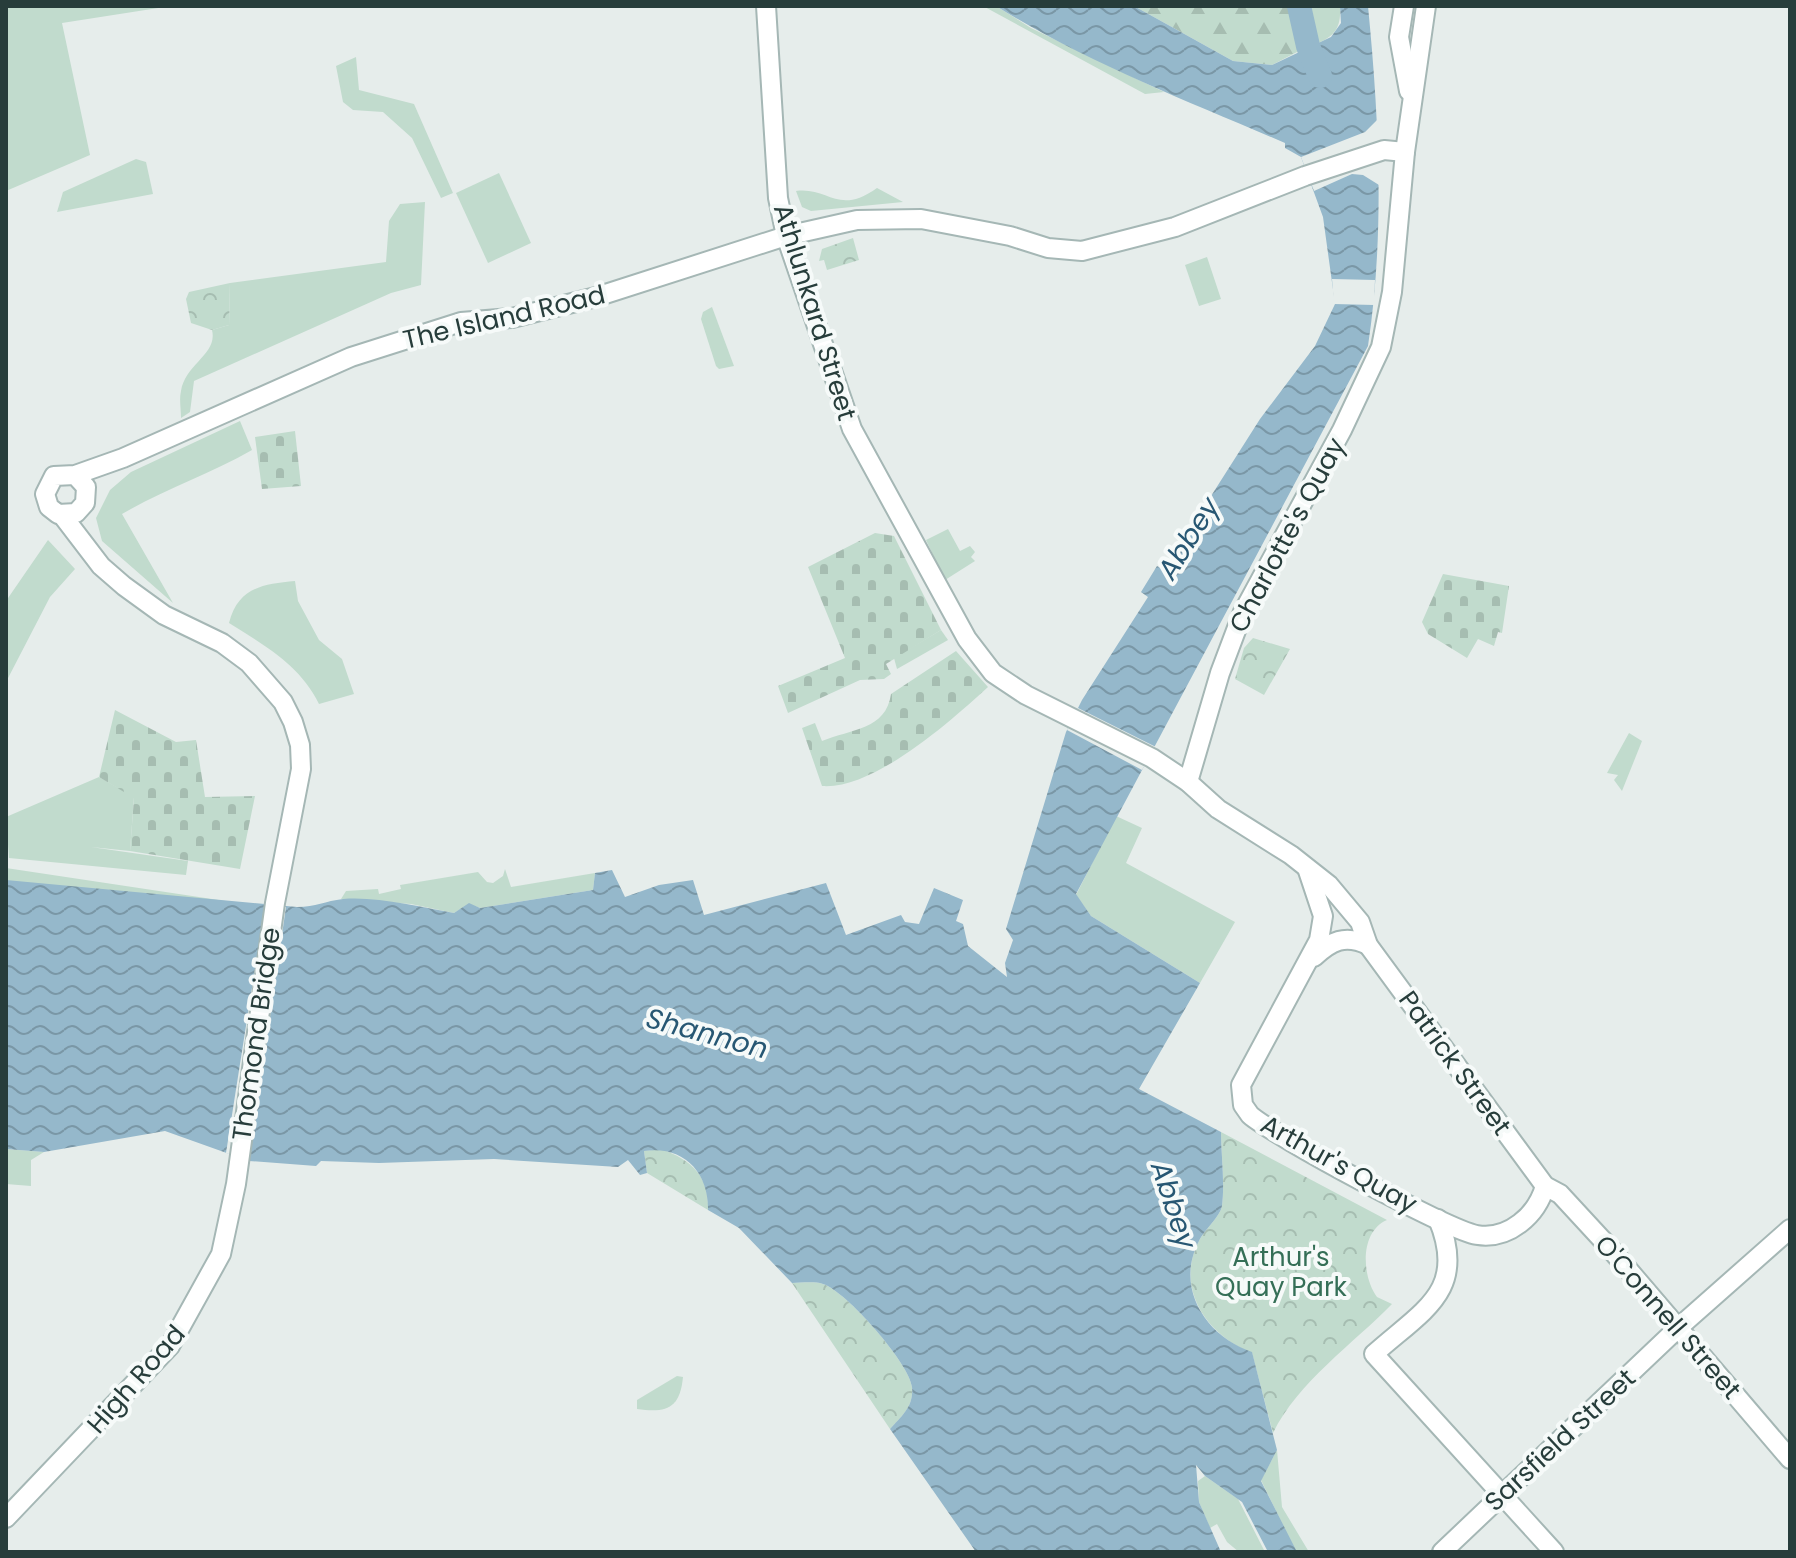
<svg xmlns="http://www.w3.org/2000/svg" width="1796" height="1558" font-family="Poppins,sans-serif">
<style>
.grass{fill:#c1dbcd}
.forest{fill:url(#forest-firs)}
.cemetery{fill:url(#cemetery-stones)}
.park{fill:url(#park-crowns)}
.water{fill:url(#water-waves)}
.pier{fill:#e6edeb}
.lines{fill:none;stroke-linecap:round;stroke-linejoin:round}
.river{stroke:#95b8cb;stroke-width:24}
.secondary-casing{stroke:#a5b7b5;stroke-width:22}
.secondary{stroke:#fff;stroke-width:18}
.labels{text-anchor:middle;stroke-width:8;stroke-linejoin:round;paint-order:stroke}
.street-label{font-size:26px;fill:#273d3b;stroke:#f6faf9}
.park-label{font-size:26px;fill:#356f57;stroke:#f6faf9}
.water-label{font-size:28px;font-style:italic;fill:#275773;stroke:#f6faf9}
</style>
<defs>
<pattern id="forest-firs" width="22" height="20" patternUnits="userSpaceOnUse" patternTransform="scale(2)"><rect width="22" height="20" fill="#c1dbcd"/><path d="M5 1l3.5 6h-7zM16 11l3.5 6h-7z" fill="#a6bdb1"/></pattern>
<pattern id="cemetery-stones" width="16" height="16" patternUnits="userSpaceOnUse" patternTransform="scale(2)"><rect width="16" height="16" fill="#c1dbcd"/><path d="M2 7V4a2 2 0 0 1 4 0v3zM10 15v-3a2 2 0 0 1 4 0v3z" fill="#a6bdb1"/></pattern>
<pattern id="park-crowns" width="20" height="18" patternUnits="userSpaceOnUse" patternTransform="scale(2)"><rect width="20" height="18" fill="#c1dbcd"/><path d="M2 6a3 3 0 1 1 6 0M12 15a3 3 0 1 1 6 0" fill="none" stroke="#a6bdb1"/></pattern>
<pattern id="water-waves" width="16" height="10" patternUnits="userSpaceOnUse" patternTransform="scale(2)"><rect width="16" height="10" fill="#95b8cb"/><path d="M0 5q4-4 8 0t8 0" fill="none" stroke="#7a97a6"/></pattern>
</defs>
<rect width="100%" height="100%" fill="#e6edeb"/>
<g class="grass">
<path d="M 6,6 L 171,6 L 62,23 L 90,155 L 6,191 Z"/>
<path d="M 983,6 L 996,6 L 1031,28 L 1164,92 L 1145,94 Z"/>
<path d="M 1308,6 L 1340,6 C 1341,25 1337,35 1318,43 Z"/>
<path d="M 356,57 L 359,90 L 414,104 L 453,193 L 441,198 L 412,138 L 383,112 L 353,110 L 343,102 L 336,66 Z"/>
<path d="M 136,159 L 146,162 L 153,194 L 57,212 L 63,192 Z"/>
<path d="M 499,173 L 531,243 L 488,263 L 456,193 Z"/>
<path d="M 877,188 L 903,202 L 811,211 L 802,207 L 796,191 C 829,187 838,216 877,188 Z"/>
<path d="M 425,202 L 421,285 L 391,293 L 194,381 L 190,412 L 181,418 C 181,409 179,399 181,391 C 185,364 218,354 212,330 L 229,325 L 230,283 L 386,262 L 389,221 L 400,204 Z"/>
<path d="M 1207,257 L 1221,299 L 1199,306 L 1185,265 Z"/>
<path d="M 712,307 L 734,366 L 719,369 L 716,366 L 701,319 L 703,312 Z"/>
<path d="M 240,421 L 252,450 C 210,474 165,489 122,514 L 173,603 L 102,541 L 96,518 L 110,490 L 131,472 Z"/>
<path d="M 948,529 L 960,551 L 970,546 L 975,552 L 971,557 L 975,561 L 945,580 L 926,540 Z"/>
<path d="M 48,540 L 75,569 L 50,597 L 6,682 L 6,601 Z"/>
<path d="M 295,581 L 298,601 L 319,640 L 342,659 L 354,694 L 319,704 C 299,664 265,646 229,623 C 238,588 262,584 295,581 Z"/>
<path d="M 941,630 L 948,640 L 897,669 L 894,658 Z"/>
<path d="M 1629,733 L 1642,741 L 1622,791 L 1614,780 L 1618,775 L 1607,773 Z"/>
<path d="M 99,777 L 134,797 L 130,851 L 91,847 L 188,861 L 186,875 L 9,858 L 6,817 Z"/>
<path d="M 1116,816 L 1142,828 L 1126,863 L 1235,922 L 1200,983 L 1091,916 L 1076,895 Z"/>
<path d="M 6,868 L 232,902 L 8,881 Z"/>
<path d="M 505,869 L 511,887 L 595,873 L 593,890 L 480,908 L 469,904 L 454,913 L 411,904 L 341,899 L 346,891 L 378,889 L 379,894 L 401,889 L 400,885 L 478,872 L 487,882 L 493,883 L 503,876 Z"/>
<path d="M 6,1149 L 44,1152 L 31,1160 L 31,1186 L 6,1184 Z"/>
<path d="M 677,1376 L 683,1377 C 680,1409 666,1413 637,1409 L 637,1400 Z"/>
<path d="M 1277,1450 L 1282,1507 L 1309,1552 L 1296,1552 L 1261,1480 Z"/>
<path d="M 1205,1476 L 1238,1499 L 1265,1552 L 1239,1552 L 1227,1542 L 1217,1524 L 1210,1528 L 1199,1502 L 1198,1481 Z"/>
</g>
<path class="forest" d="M 1134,6 L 1291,6 L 1299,51 L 1272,65 L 1233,61 Z"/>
<g class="cemetery">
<path d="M 295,431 L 301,486 L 262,489 L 255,437 Z"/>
<path d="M 875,533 L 894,536 L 941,630 L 886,664 L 891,674 L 884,679 L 860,680 L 788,713 L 778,686 L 845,658 L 808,567 Z"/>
<path d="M 1443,574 L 1509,586 L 1502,633 L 1498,632 L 1494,646 L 1478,639 L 1467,658 L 1428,634 L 1422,622 Z"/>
<path d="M 956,651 L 988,687 C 952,720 874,790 822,786 L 802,728 L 815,723 L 822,741 C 851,729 886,730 891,694 Z"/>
<path d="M 115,710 L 176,742 L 196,740 L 205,797 L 255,796 L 240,869 L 130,851 L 134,798 L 99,777 Z"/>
</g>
<g class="park">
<path d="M 853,238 L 859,260 L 827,270 L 824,260 L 819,261 L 822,249 Z"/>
<path d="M 230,283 L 229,325 L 212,330 L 191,323 L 186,299 L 189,292 Z"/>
<path d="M 1253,638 L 1290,649 L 1264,695 L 1235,679 L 1244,648 Z"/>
<path d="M 1221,1132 L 1387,1220 C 1359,1232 1362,1277 1377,1297 L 1392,1304 C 1353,1344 1298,1382 1273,1433 L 1252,1353 C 1208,1336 1174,1289 1199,1241 C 1204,1230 1220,1217 1222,1206 C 1225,1182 1221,1155 1221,1132 Z"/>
<path d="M 661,1149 C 692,1160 709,1176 708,1210 L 647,1173 L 644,1151 Z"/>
<path d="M 792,1283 C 801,1283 814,1281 823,1284 C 846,1291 910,1364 912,1387 C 914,1406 902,1416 890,1429 Z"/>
</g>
<path class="water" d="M 996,6 L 1134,6 L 1233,61 L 1272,65 L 1331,37 L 1341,23 L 1340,7 L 1368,6 C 1379,119 1385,233 1368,346 L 1076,894 L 1091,916 L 1200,983 L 1139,1089 L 1221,1132 C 1221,1155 1225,1182 1222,1206 C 1220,1217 1204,1230 1199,1241 C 1174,1289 1207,1337 1252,1352 L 1277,1450 L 1261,1481 L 1297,1552 L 1268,1552 L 1242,1502 L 1205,1476 L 1196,1465 L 1199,1502 L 1221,1552 L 976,1552 L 890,1429 C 902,1416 914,1406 912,1387 C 910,1364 846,1291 823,1284 C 814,1281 801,1283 792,1283 L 739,1228 L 708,1210 C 709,1172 683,1145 644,1151 L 647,1173 L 640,1175 L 628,1160 L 618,1167 L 494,1159 L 379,1163 L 321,1161 L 316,1166 L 249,1161 L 165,1131 L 44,1152 L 6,1149 L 6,880 L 297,907 C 316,907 325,901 343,899 C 376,896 420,907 454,913 L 469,903 L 480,908 L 593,890 L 595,873 L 612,870 L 625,897 L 659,885 L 693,880 L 704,915 L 826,883 L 846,935 L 901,915 L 905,922 L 919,924 L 934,888 L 963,900 L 956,921 L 963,924 L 968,946 L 1007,977 L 1005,963 L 1013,940 L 1006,929 L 1066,732 L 1082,700 L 1148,597 L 1141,592 L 1157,566 L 1164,570 L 1260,419 L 1315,346 L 1335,304 L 1323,217 L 1301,157 L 1285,148 L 1285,143 C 1187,101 1086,62 996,6 Z"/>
<g class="pier">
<path d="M 1379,118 L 1379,185 L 1363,175 L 1352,174 L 1314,191 L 1301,157 L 1365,132 Z"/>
<path d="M 1332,279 L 1375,280 L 1374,305 L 1334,304 Z"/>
<path d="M 1078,708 L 1156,747 L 1142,770 L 1067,730 Z"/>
<path d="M 265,905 L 286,907 L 249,1161 L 226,1153 Z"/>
</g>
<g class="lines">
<path class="river" d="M 1299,6 L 1308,46 L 1320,76"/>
<g class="secondary-casing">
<g id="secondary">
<path d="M 766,6 L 778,198 L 786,236 L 852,429 L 967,639 L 993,673 L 1026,695 L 1152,758 L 1188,782 L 1218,809 L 1291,855 L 1329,885 L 1360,922 L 1368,945 L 1545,1186 L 1560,1194 L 1608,1246 L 1790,1459"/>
<path d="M 1404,6 L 1399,37 L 1409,91"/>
<path d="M 75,475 L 86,487 L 85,503 L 76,513 L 58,514 L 49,507 L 45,494 L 54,476 L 75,475 L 123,458 L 351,357 L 461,322 L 512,318 L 596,297 L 786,236 L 857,220 L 921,219 L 1010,236 L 1048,248 L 1082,251 L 1175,227 L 1305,176 L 1384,150 L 1405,152"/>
<path d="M 1188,782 L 1220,673 L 1243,612 L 1342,430 L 1381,347 L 1392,292 L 1405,152 L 1426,6"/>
<path d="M 1308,871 L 1323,916 L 1319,940 L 1241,1085 L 1243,1105 L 1250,1115 C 1274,1136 1448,1230 1477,1235 C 1509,1240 1537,1215 1545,1186"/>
<path d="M 1314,957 C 1331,941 1345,934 1368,945"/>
<path d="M 1438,1219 C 1468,1291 1423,1310 1374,1354 L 1554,1552"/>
<path d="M 6,1518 L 170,1346 L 221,1254 L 236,1184 L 275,903 L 301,769 L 300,745 L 293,722 L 283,702 L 249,663 L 222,643 L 164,615 L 124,586 L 101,566 L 62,515"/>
<path d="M 1442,1552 L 1678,1328 L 1790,1229"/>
</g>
</g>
<use href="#secondary" class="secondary"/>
</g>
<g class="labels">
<g class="street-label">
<text transform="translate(815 312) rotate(73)" y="9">Athlunkard Street</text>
<text transform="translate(504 317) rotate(-13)" y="9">The Island Road</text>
<text transform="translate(1287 535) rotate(-62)" y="9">Charlotte's Quay</text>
<text transform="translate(256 1034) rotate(-82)" y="9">Thomond Bridge</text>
<text transform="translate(1455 1063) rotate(54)" y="9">Patrick Street</text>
<text transform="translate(1339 1164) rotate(29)" y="9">Arthur's Quay</text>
<text transform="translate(1668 1317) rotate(49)" y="9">O'Connell Street</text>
<text transform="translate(136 1379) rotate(-49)" y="9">High Road</text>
<text transform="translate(1560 1440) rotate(-43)" y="9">Sarsfield Street</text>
</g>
<g class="park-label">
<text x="1281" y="1266">Arthur's<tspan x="1281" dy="30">Quay Park</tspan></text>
</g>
<g class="water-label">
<text transform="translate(1188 538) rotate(-58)" y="10">Abbey</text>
<text transform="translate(707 1033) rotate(15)" y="10">Shannon</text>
<text transform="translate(1174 1205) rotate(72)" y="10">Abbey</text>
</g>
</g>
<rect width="1796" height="1558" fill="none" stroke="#273d3b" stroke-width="16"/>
</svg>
